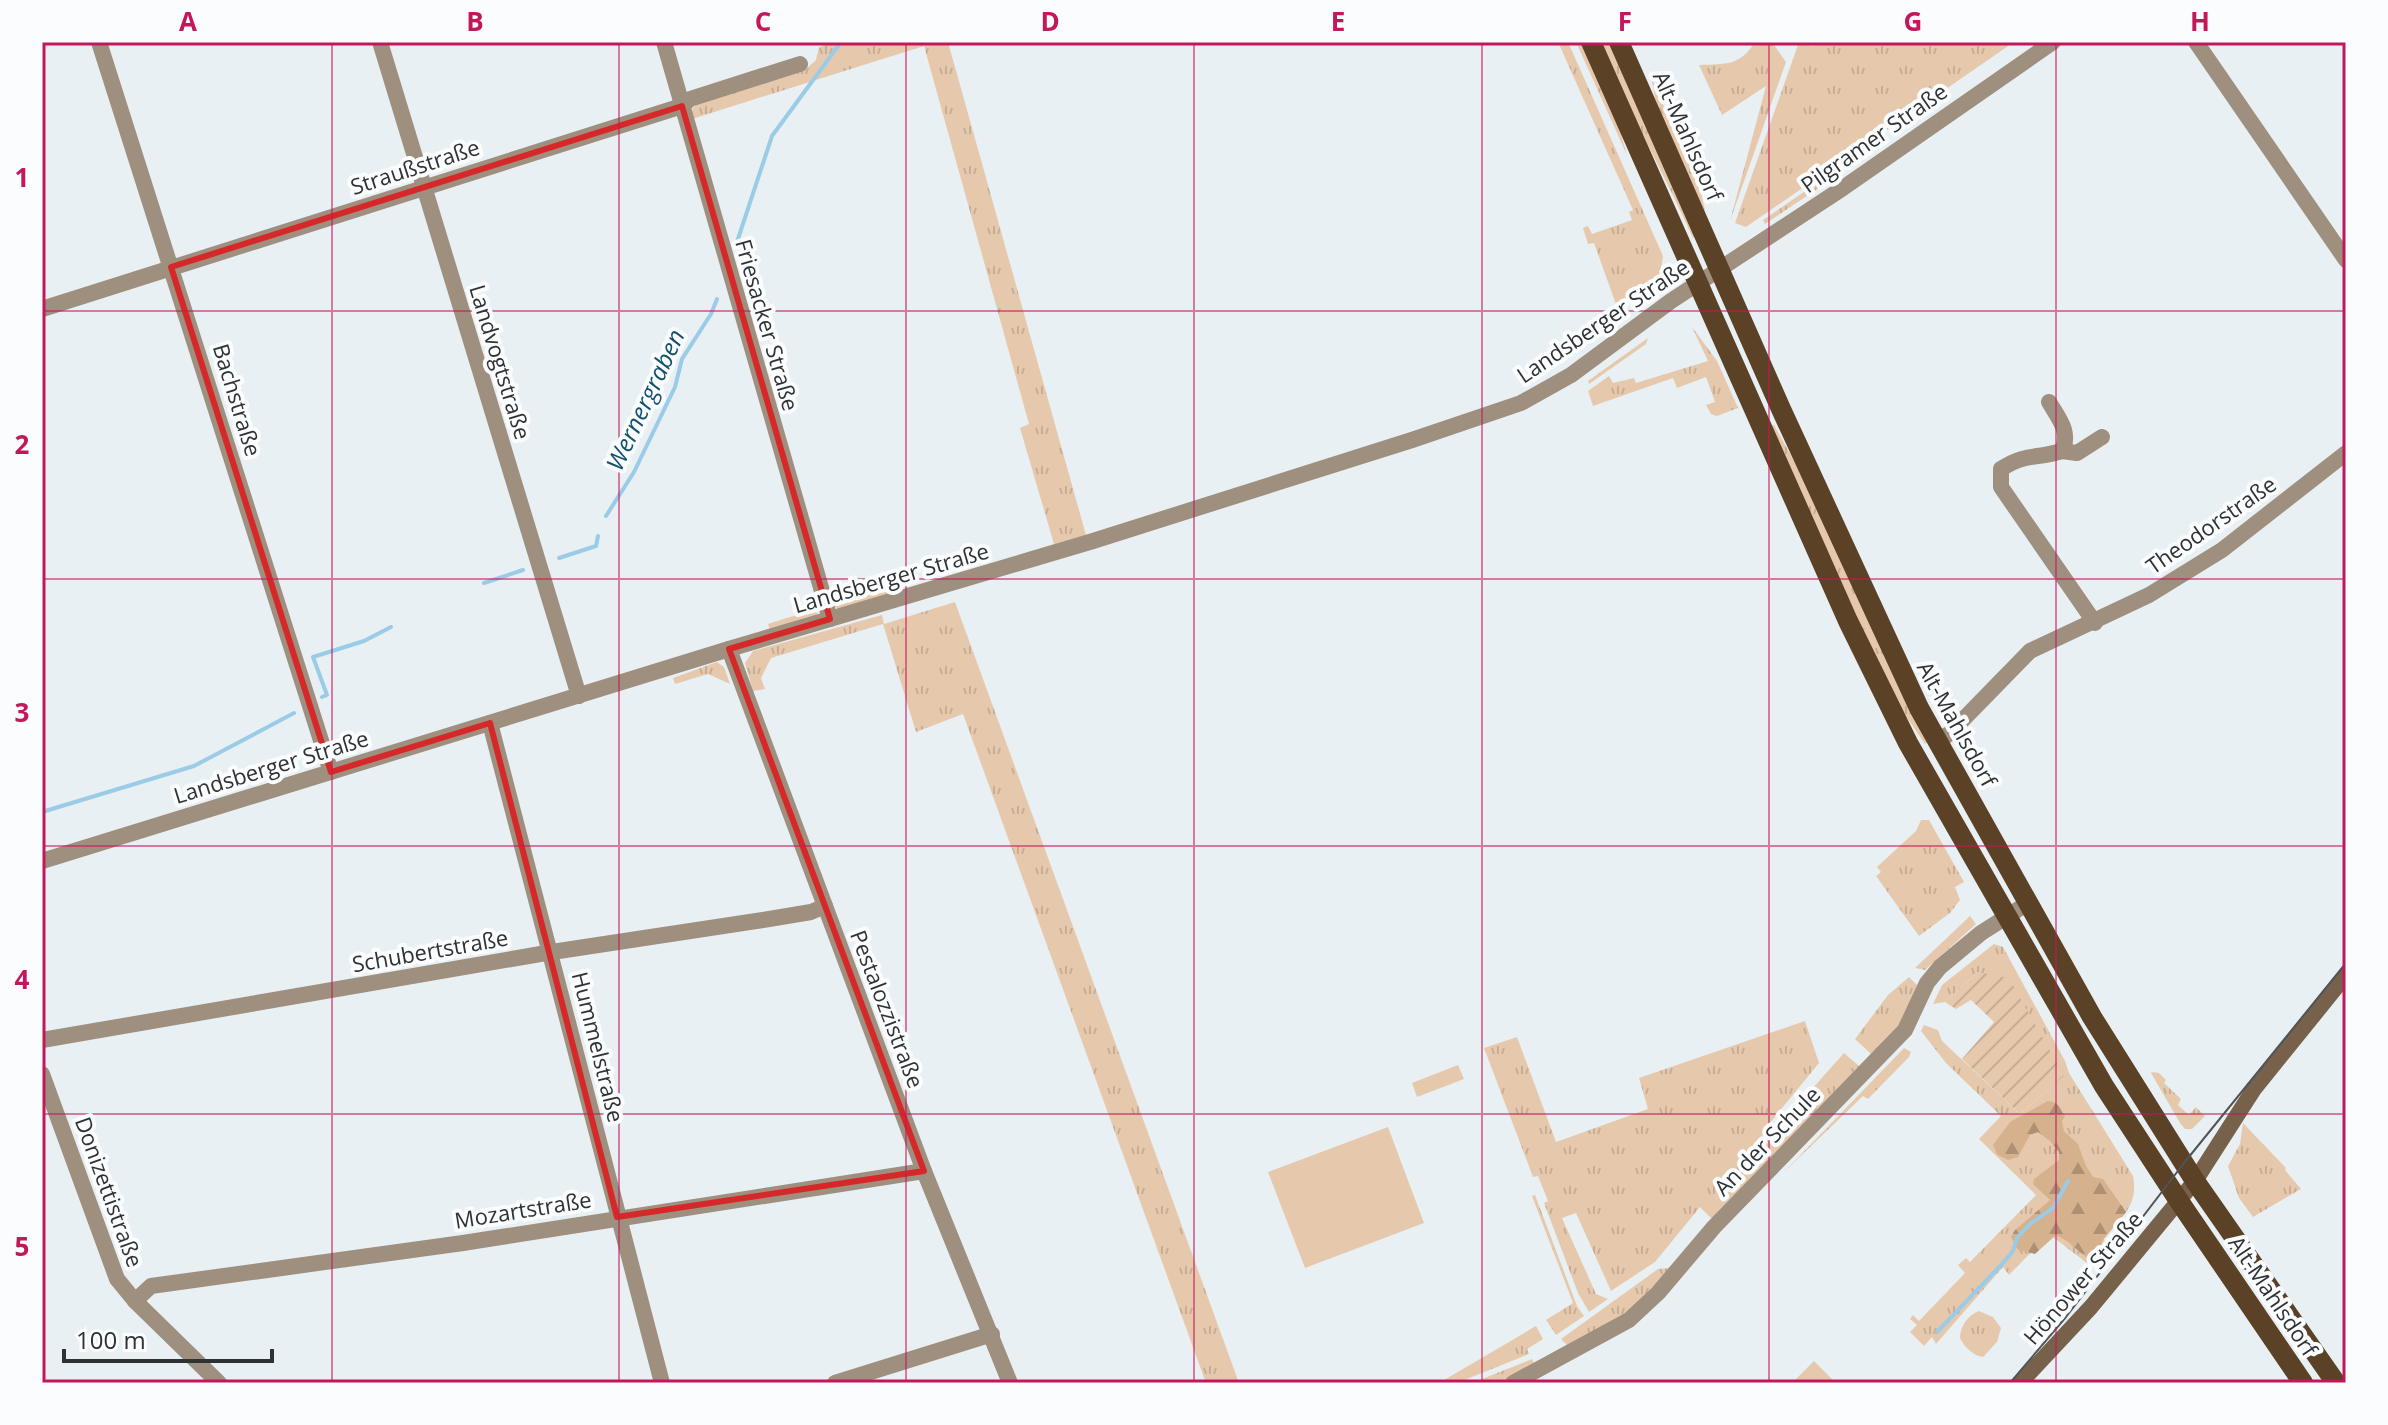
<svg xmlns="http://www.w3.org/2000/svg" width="2388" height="1425" font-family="'Open Sans',sans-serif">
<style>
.grass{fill:url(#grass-tufts)}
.forest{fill:url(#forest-firs)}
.garden{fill:url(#garden-furrows)}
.pitch{fill:#e6c9ac}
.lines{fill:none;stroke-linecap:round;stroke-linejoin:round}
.stream{stroke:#9acbe7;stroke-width:4}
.minor{stroke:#9e8f7f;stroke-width:16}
.tertiary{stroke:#9e8f7f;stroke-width:16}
.secondary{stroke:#77614b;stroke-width:16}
.primary{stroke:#5b4125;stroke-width:20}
.tram{stroke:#505456;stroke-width:2}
.marked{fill:none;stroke:#d62828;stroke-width:6;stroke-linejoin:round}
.grid{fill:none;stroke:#c2185b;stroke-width:2;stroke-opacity:0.55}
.labels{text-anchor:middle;stroke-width:8;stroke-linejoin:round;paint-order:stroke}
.street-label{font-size:22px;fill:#2f3233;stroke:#fafcfe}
.water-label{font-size:24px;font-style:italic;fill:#12516d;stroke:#fafcfe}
.neatline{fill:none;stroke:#c2185b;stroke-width:3}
.grid-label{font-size:26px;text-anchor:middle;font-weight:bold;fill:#c2185b}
</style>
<defs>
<pattern id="grass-tufts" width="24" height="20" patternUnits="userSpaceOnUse" patternTransform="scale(2)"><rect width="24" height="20" fill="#e6c9ac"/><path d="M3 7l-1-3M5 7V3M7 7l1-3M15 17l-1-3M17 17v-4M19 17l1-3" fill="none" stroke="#c6ad94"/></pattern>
<pattern id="forest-firs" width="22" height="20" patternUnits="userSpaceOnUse" patternTransform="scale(2)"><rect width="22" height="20" fill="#d6b18d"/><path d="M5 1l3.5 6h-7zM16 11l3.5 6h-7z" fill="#ae9174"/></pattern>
<pattern id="garden-furrows" width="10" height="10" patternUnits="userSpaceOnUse" patternTransform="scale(2)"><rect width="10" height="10" fill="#e6c9ac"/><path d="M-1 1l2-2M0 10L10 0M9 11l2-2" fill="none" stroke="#c6ad94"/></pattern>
</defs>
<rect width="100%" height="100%" fill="#e9f0f4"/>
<g class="grass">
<path d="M 835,42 L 948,42 L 1086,535 L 1054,544 L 1020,428 L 1029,424 L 924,46 L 692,119 L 690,117 L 693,108 L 700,101 L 806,69 L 816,60 L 819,47 Z"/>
<path d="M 1558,42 L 1568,42 L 1663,256 L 1660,275 L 1618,310 L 1594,243 L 1588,244 L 1583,228 L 1588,226 L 1592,234 L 1632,220 L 1629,212 L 1633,210 Z"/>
<path d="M 1576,42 L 1582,42 L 1614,111 L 1627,155 Z"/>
<path d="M 1598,42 L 1611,42 L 1698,234 L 1693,238 C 1663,172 1628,108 1598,42 Z"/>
<path d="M 1755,42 L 1772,42 L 1786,62 L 1730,221 L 1766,86 L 1722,115 L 1699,65 C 1726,64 1740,66 1755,42 Z"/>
<path d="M 1799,42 L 1808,42 L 1811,46 L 1817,42 L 2014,42 L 1746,227 L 1735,223 Z"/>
<path d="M 1651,76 L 1701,193 L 1705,210 L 1702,211 L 1657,109 Z"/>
<path d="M 1883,138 L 1883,145 L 1765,224 L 1763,220 Z"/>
<path d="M 1692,327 L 1717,361 L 1738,408 L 1717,416 L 1711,414 L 1706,405 L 1715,402 L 1706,377 L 1677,388 L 1673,378 L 1593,406 L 1588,391 L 1609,376 L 1613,383 L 1634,378 L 1636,383 L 1708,361 Z"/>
<path d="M 1648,338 L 1646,344 L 1589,384 L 1588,381 Z"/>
<path d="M 1774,425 L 1811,491 L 1928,742 L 1925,744 L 1893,697 L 1770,426 Z"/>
<path d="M 898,583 L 901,594 L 838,609 L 831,604 Z"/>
<path d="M 955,602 L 1239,1383 L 1206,1383 L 963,714 L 916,732 L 883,624 L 771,658 L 761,678 L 765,689 L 753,691 L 745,663 L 753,651 L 882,615 L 884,624 Z"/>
<path d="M 809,611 L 818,613 L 815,617 L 770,630 L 768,624 Z"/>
<path d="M 717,662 L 724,667 L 730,684 L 708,674 L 675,684 L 673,678 Z"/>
<path d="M 1921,820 L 1929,820 L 1964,882 L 1955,887 L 1960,900 L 1950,913 L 1919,936 L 1876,876 L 1881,872 L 1877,867 L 1916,831 Z"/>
<path d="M 1970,916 L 1976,924 L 1925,970 L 1915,968 Z"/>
<path d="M 1994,944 L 2003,947 L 2065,1061 L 2069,1073 L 2133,1176 C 2139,1205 2121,1218 2104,1239 L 2107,1249 L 2092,1267 L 2049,1234 L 2009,1275 L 2003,1267 L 1936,1344 L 1932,1337 L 1924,1346 L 1910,1332 L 1917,1325 L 1910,1319 L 1913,1315 L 1919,1321 L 1965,1273 L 1958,1265 L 1966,1258 L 1970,1262 L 2036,1195 L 1979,1139 L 2001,1116 L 1946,1063 L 1921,1031 L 1924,1025 L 1938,1030 L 1942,1041 L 2020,1114 L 2064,1076 L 1978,972 L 1945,1002 L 1933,1004 L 1942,985 Z"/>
<path d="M 1909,977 L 1917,985 L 1903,1021 L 1871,1054 L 1855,1039 L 1888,995 Z"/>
<path d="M 1805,1021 L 1819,1063 L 1769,1124 L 1787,1117 L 1844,1053 L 1859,1066 L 1712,1219 L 1700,1207 L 1655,1262 L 1611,1291 L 1576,1213 L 1562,1218 L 1596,1294 L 1608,1299 L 1589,1312 L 1578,1293 L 1544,1203 L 1548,1201 L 1538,1176 L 1533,1177 L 1484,1048 L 1517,1037 L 1556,1142 L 1648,1109 L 1639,1078 Z"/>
<path d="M 1904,1048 L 1911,1052 L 1909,1057 L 1868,1099 L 1863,1096 L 1784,1172 Z"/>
<path d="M 2153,1072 L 2159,1073 L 2166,1080 L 2164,1083 L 2181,1099 L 2178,1105 L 2189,1115 L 2196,1107 L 2205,1116 L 2192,1129 L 2185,1129 L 2180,1123 L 2151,1073 Z"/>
<path d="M 2243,1123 L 2286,1168 L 2285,1170 L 2301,1189 L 2253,1217 L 2239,1198 L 2228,1166 L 2240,1144 Z"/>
<path d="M 1535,1195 L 1577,1306 L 1584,1316 L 1556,1335 L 1546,1320 L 1573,1303 L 1532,1196 Z"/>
<path d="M 1670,1268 L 1629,1313 L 1568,1346 L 1561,1339 L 1658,1269 Z"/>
<path d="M 1979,1311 L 1993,1317 L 2001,1328 L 1997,1342 L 1983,1357 C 1974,1356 1964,1347 1960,1338 C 1960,1326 1968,1315 1979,1311 Z"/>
<path d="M 1536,1326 L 1543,1339 L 1527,1349 L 1529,1354 L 1457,1383 L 1439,1383 Z"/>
<path d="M 1532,1359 L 1534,1363 L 1501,1383 L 1472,1383 Z"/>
<path d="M 1814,1361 L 1836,1383 L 1792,1383 Z"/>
</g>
<path class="forest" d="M 2048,1101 C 2058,1102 2060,1107 2065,1116 L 2062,1121 L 2064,1131 L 2078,1144 L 2086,1166 L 2093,1177 L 2103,1179 L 2126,1212 L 2102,1241 C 2102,1251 2097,1257 2087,1258 L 2067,1241 L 2056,1235 L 2035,1254 L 2018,1250 L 2011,1237 L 2015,1230 L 2050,1200 L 2033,1184 L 2034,1179 L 2059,1160 L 2059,1152 L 2050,1141 L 2038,1132 L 2030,1135 L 2018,1157 L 2008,1160 L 1998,1155 L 1993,1145 L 2010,1122 Z"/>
<path class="garden" d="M 1978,972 L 2009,978 L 2064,1076 L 2020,1114 L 1962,1059 L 1994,1022 L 1971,1000 L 1956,1009 L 1945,1002 Z"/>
<g class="pitch">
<path d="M 1458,1065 L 1464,1079 L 1417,1097 L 1412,1083 Z"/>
<path d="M 1388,1127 L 1424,1223 L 1305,1268 L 1268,1172 Z"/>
</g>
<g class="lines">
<g class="stream">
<path d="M 737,242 L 772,136 L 841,42"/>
<path d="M 606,516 L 634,472 L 675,387 L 682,359 L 711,314 L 717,299"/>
<path d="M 559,558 L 596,546 L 598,536"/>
<path d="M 484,583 L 523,570"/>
<path d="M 322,697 L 327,695 L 313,657 L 364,641 L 391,627"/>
<path d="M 42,812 L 194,766 L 294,713"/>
<path d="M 1937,1332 L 2003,1263 L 2013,1251 L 2017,1238 L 2030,1224 L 2053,1208 L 2068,1181"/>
</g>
<g class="minor">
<path d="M 99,42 L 331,772"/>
<path d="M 380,42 L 579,696"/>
<path d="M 664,42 L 830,619"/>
<path d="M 2196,42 L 2346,260"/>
<path d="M 42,309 L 682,106 L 690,99 L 800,64"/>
<path d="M 2049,402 C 2059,419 2071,432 2062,451 C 2036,459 2025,453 2001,469 L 2001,487 L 2095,623"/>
<path d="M 2062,451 L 2077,453 L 2102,437"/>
<path d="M 729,649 L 924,1171 L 1010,1383"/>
<path d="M 490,723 L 662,1383"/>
<path d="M 1937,741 L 1949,734 L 2030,651 L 2149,595 L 2222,550 L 2346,453"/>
<path d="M 42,1040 L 552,952 L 763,920 L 811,912 L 825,906"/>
<path d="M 135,1301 L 151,1286 L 463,1243 L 924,1171"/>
<path d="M 835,1383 L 992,1334"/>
<path d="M 1513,1383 L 1629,1320 L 1658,1293 L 1714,1227 L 1905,1030 L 1927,983 L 1940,967 L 1981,933 L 2028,903"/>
</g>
<g class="tertiary">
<path d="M 42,861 L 729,649 L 1093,541 L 1412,440 L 1521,403 L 1571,375 L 1671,301 L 1843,188 L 2053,42"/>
<path d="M 42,1074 L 117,1279 L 135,1301 L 219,1383"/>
</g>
<path class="secondary" d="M 2020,1383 L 2091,1307 L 2195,1181 L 2254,1089 L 2346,975"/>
<g class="primary">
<path d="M 1591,42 L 1848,621 L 1908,743 L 2104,1086 L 2179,1201 L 2303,1383"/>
<path d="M 1619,42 L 1781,409 L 1919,708 L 2092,1017 L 2195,1181 L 2336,1383"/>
</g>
<path class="tram" d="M 2010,1383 L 2066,1317 L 2184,1163 L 2346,963"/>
</g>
<path class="marked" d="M 682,106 L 830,619 L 729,649 L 924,1171 L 617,1217 L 490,723 L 331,772 L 171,267 Z"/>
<path class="grid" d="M 332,42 L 332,1383M 619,42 L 619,1383M 906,42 L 906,1383M 1194,42 L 1194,1383M 1482,42 L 1482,1383M 1769,42 L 1769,1383M 2056,42 L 2056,1383M 42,311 L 2346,311M 42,579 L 2346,579M 42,846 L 2346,846M 42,1114 L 2346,1114"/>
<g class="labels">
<g class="street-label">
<text transform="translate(1688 136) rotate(66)" y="8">Alt-Mahlsdorf</text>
<text transform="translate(1874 138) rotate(-35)" y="8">Pilgramer Straße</text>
<text transform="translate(415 167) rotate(-18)" y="8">Straußstraße</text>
<text transform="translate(1603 321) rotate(-34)" y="8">Landsberger Straße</text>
<text transform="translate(767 325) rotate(74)" y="8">Friesacker Straße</text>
<text transform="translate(500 362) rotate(73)" y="8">Landvogtstraße</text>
<text transform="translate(237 400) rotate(73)" y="8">Bachstraße</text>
<text transform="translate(2211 525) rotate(-35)" y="8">Theodorstraße</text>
<text transform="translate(891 578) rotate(-16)" y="8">Landsberger Straße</text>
<text transform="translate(1957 724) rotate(61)" y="8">Alt-Mahlsdorf</text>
<text transform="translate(271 767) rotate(-17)" y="8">Landsberger Straße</text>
<text transform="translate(430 951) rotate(-10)" y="8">Schubertstraße</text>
<text transform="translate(887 1009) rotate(69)" y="8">Pestalozzistraße</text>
<text transform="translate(598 1047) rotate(76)" y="8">Hummelstraße</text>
<text transform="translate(1767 1141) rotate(-46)" y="8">An der Schule</text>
<text transform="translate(109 1192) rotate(70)" y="8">Donizettistraße</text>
<text transform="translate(523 1210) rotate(-9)" y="8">Mozartstraße</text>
<text transform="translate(2083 1278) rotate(-49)" y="8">Hönower Straße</text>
<text transform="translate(2273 1296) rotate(56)" y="8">Alt-Mahlsdorf</text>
</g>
<g class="water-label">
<text transform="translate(646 400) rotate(-65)" y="8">Wernergraben</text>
</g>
</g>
<rect width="2388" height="1425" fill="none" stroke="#fafcfe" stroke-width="88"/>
<path d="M64 1349v12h208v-12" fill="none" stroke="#2f3233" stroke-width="4"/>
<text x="76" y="1349" font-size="24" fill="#2f3233" stroke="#fafcfe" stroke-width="6" paint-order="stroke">100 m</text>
<rect x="44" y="44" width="2300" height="1337" class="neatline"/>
<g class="grid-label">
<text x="188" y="31">A</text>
<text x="475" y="31">B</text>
<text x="763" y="31">C</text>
<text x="1050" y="31">D</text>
<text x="1338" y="31">E</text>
<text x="1625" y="31">F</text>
<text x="1913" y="31">G</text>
<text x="2200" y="31">H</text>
<text x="22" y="187">1</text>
<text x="22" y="454">2</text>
<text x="22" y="722">3</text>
<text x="22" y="989">4</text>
<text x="22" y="1256">5</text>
</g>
</svg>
